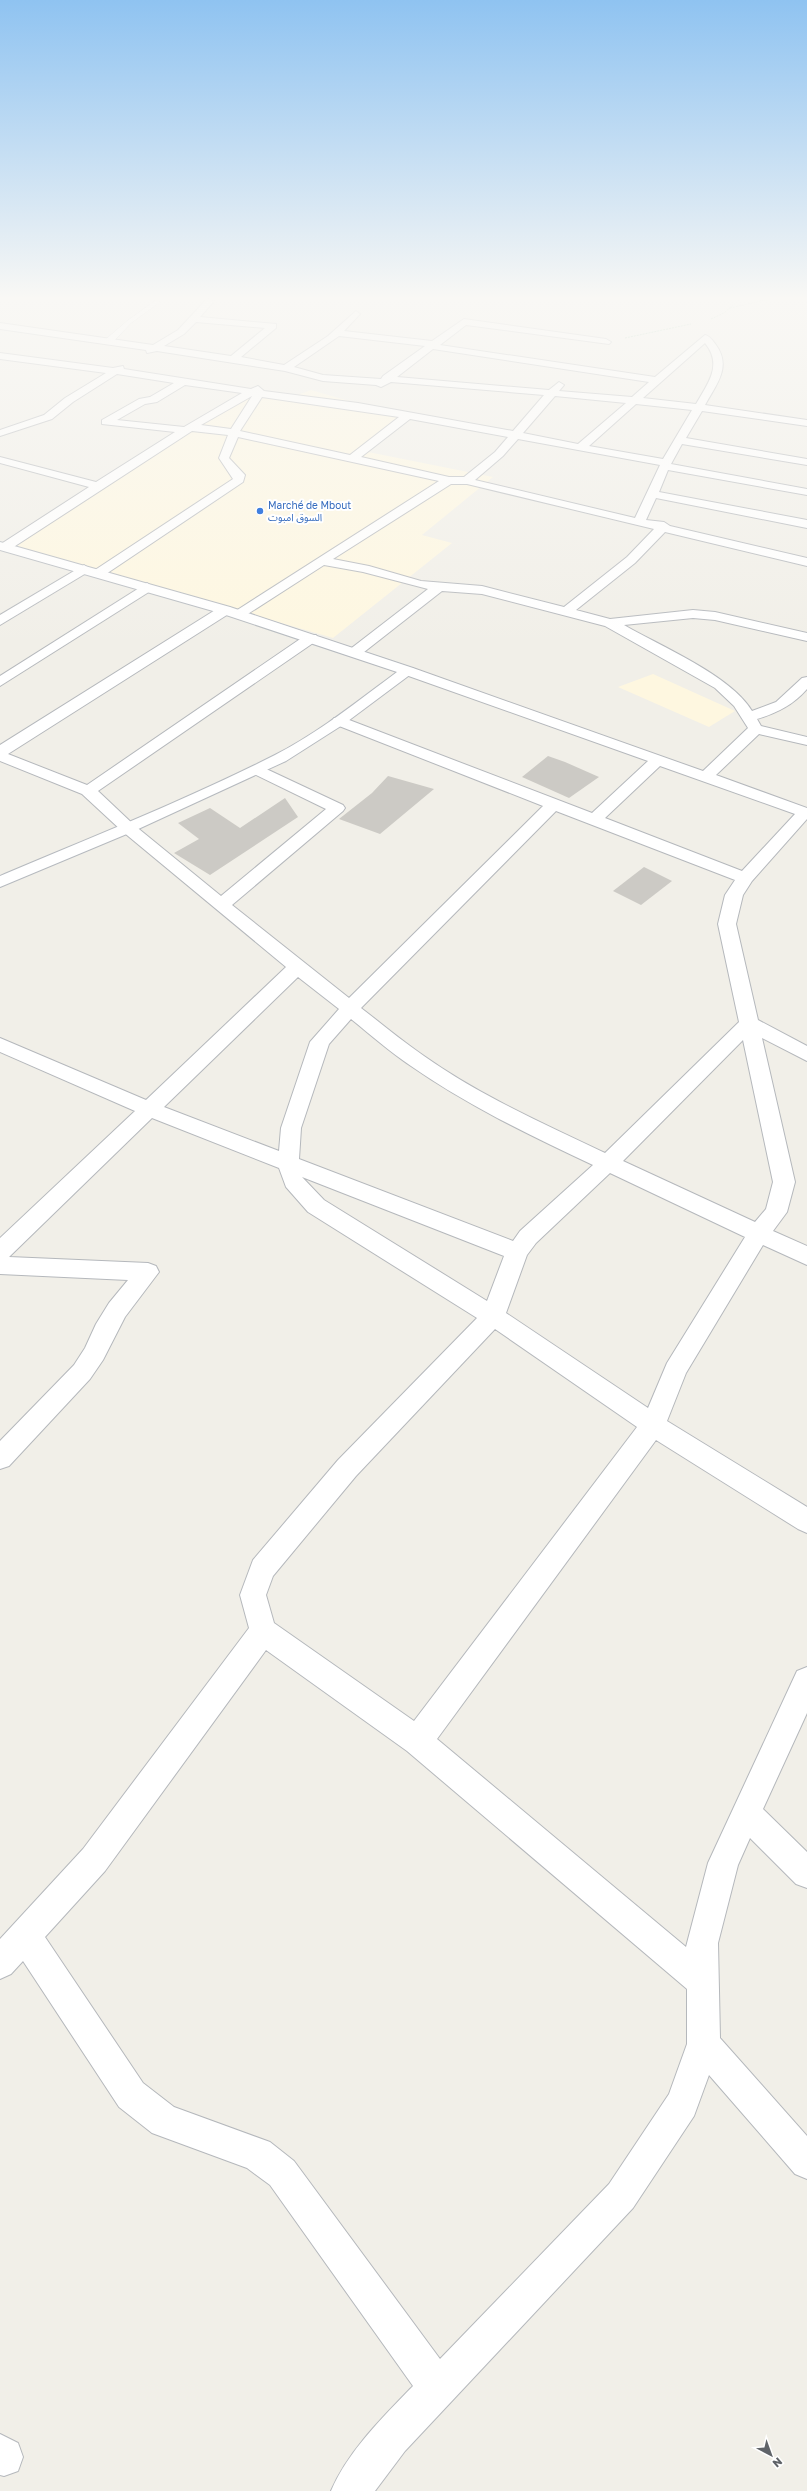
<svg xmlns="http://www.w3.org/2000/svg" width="807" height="2491" font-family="'Golos Text','Noto Sans Arabic',sans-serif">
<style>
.commercial{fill:#fef7e0}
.building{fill:#cccac5}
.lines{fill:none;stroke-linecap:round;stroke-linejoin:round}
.service-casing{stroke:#b5b8bc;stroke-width:1}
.minor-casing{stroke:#b5b8bc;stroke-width:2}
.secondary-casing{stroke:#b6babf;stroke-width:2}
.path{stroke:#9cc7a9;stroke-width:1;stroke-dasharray:2 1;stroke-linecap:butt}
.service{fill:#fff;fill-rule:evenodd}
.minor{fill:#fff;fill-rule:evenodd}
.secondary{fill:#fff;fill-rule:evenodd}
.shop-dot{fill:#3f7fe0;stroke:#fff;stroke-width:1.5}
.labels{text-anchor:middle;stroke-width:4;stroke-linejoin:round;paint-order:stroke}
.far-shop-label{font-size:10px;fill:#366cbe;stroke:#fff;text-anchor:start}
</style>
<rect width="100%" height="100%" fill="#f1efe8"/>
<g class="commercial">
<path d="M 311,390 L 401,416 L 358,450 L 493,477 L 422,535 L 452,543 L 333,638 L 17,546 L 102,486 L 198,425 L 253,395 L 284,400 Z"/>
<path d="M 653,674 L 735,711 L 709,727 L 618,687 Z"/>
</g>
<g class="building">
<path d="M 548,756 L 565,762 L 599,777 L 569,798 L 522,777 Z"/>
<path d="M 388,776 L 434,789 L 380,834 L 339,819 L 372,793 Z"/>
<path d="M 285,798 L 298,817 L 210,875 L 174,853 L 199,839 L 178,823 L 210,808 L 240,828 Z"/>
<path d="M 644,867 L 672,881 L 641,905 L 613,891 Z"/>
</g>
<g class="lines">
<g class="service-casing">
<path id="service" d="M 155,301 L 160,302 L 131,323 L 111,344 L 105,344 L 105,340 L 127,321 Z"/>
</g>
<g class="minor-casing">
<g id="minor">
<path d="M 207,299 L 214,301 L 200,317 L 276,324 L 276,328 L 241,357 L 284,365 L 328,336 L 356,311 L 360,314 L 344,331 L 432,341 L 464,319 L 606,339 L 611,342 L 609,344 L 466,325 L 440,345 L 655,377 L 705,335 C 710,336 713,341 716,345 C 732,367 716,385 705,405 L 807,420 L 807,426 L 702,411 L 686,438 L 807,459 L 807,465 L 682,444 L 671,464 L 807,489 L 807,495 L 668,470 L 659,492 L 807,520 L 807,528 L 656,498 L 646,520 L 664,522 L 670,526 L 807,558 L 807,566 L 665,532 L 635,563 L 576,610 L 610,619 L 693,610 L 715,612 L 807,633 L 807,641 L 715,620 L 693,618 L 624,625 C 662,647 730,675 752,711 L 776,702 L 802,678 L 807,677 L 807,689 C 793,705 777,713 757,719 L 761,726 L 807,737 L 807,745 L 759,734 L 716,775 L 807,808 L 807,819 L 752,881 L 743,895 L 736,924 L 758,1020 L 807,1046 L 807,1061 L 762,1038 L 795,1182 L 787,1212 L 773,1231 L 807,1246 L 807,1265 L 763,1245 L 686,1373 L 667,1421 L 807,1507 L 807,1533 L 798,1529 L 656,1440 L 437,1739 L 686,1947 L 708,1863 L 797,1671 L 807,1667 L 807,1713 L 763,1809 L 807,1852 L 807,1888 L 796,1884 L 750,1838 L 738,1865 L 718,1943 L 720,2038 L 807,2136 L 807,2179 L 795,2174 L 709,2075 L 694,2116 L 633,2208 L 405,2451 L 375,2491 L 331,2491 C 348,2451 383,2417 413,2386 L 270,2185 L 247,2168 L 152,2133 L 119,2107 L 23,1961 L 11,1974 L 0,1979 L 0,1939 L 83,1849 L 249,1628 L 240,1595 L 253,1560 L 338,1460 L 477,1318 L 308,1212 L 286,1187 L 279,1168 L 152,1118 L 9,1257 L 148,1263 L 156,1266 L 159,1272 L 125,1317 L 103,1360 L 90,1379 L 9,1466 L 0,1469 L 0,1441 L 74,1365 L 85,1348 L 96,1324 L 109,1303 L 128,1280 L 0,1274 L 0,1238 L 135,1111 L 0,1052 L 0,1038 L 146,1100 L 286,967 L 122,831 L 82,794 L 0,761 L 0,745 L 220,607 L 230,607 L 232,610 L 230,613 L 8,754 L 87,785 L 306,635 L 316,635 L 318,638 L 316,641 L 98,791 L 134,825 L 221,896 L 326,809 L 252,773 L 249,770 L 252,767 L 262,767 L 343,805 L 345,808 L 343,811 L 232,905 L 349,998 L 543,806 L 334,724 L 332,721 L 334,718 L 344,718 L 592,813 L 648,761 L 403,674 L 401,671 L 403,668 L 413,668 L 703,771 L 748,728 L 734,706 L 715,688 L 605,626 L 482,594 L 442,591 L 359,656 L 354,657 L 347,653 L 349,650 L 428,589 L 363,572 L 324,565 L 243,617 L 238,618 L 231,614 L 439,481 L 238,437 L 229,458 L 245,475 L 243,482 L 103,576 L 95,576 L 93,573 L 95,570 L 233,479 L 219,458 L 228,435 L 192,431 L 9,550 L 1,550 L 1,544 L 89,487 L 0,463 L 0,457 L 96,482 L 175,432 L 102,424 L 102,420 L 139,399 L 150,397 L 174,383 L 117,374 L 73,402 L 52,419 L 0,436 L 0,430 L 44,415 L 65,398 L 106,373 L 0,359 L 0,353 L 113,368 L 123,366 L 124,369 L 251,389 L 258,386 L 264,391 L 358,403 L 513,431 L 544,395 L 391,382 L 381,387 L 376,385 L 323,381 L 285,371 L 157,351 L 147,353 L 146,350 L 0,329 L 0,323 L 153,345 L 178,330 ZM 196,322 L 265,328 L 231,356 L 164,346 L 184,334 ZM 339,336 L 425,346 L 383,376 L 381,379 L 323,375 L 294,367 ZM 705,343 C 723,365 708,383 696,404 L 643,398 ZM 433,349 L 649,382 L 632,397 L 559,391 L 564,385 L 559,382 L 549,390 L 397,377 ZM 185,385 L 242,393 L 184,427 L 117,420 L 145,404 L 157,402 ZM 252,396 L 231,429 L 201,425 ZM 555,396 L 626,403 L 578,444 L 523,433 ZM 262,397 L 399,417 L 350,455 L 240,431 ZM 636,404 L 692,410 L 663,459 L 589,446 ZM 410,419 L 508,437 L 495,452 L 464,477 L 449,477 L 361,457 ZM 518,439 L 660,465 L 635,518 L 475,480 L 503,456 ZM 451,484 L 467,484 L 654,529 L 627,557 L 564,607 L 482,586 L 421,581 L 369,566 L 333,559 ZM 660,766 L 795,814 L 742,871 L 605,818 ZM 556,811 L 735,880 L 725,895 L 718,924 L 739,1022 L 605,1153 C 544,1124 479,1095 424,1056 C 402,1041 382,1024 361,1008 ZM 298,977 L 339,1009 L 310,1042 L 281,1128 L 279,1151 L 164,1107 ZM 351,1019 C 371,1035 390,1052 411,1066 C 467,1105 531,1136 593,1165 L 520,1231 L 513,1241 L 299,1159 L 301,1128 L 329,1044 ZM 743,1040 L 773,1182 L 766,1209 L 755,1222 L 623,1161 ZM 610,1173 L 745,1237 L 667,1363 L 648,1408 L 506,1313 L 527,1255 L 536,1243 ZM 302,1177 L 504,1256 L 487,1301 L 324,1200 ZM 495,1329 L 637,1427 L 414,1721 L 274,1623 L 266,1595 L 273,1576 L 356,1476 ZM 266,1650 L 407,1751 L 687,1989 L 687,2044 L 669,2094 L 609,2184 L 440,2359 L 294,2161 L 270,2142 L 174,2107 L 143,2083 L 45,1937 L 105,1871 Z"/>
<path d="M 84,565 L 90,569 L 88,572 L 0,625 L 0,615 Z"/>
<path d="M 147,583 L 153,587 L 152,590 L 0,686 L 0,676 Z"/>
<path d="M 0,2434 L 18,2443 L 23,2457 L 18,2471 L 4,2476 L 0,2475 Z"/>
</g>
</g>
<g class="secondary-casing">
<path id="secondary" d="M 0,542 L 230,607 L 413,668 L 415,671 L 344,724 L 286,761 L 134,831 L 0,887 L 0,876 C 92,837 186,800 275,755 C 318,733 358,701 397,672 L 220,613 L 0,550 Z"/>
</g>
<g class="path">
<path d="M 730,308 L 770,299"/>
<path d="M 711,319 L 724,313 L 740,299"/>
<path d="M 625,338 L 691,324"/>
</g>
<use href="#service" class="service"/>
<use href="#minor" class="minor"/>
<use href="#secondary" class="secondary"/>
</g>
<linearGradient id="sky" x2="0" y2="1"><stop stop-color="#8fc3f1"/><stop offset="0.46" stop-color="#f9f8f5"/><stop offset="1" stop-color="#f9f8f5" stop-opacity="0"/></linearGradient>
<rect width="807" height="648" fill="url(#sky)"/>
<circle class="shop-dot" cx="260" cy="511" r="4"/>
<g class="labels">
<g class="far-shop-label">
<text x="268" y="509">Marché de Mbout<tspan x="268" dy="12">السوق امبوت</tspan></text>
</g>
</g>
<g transform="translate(771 2455) rotate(139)" stroke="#ffffff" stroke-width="3" paint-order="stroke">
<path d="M0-3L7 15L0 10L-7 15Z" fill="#5f6368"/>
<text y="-6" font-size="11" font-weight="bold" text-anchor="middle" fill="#5f6368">N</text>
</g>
</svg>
